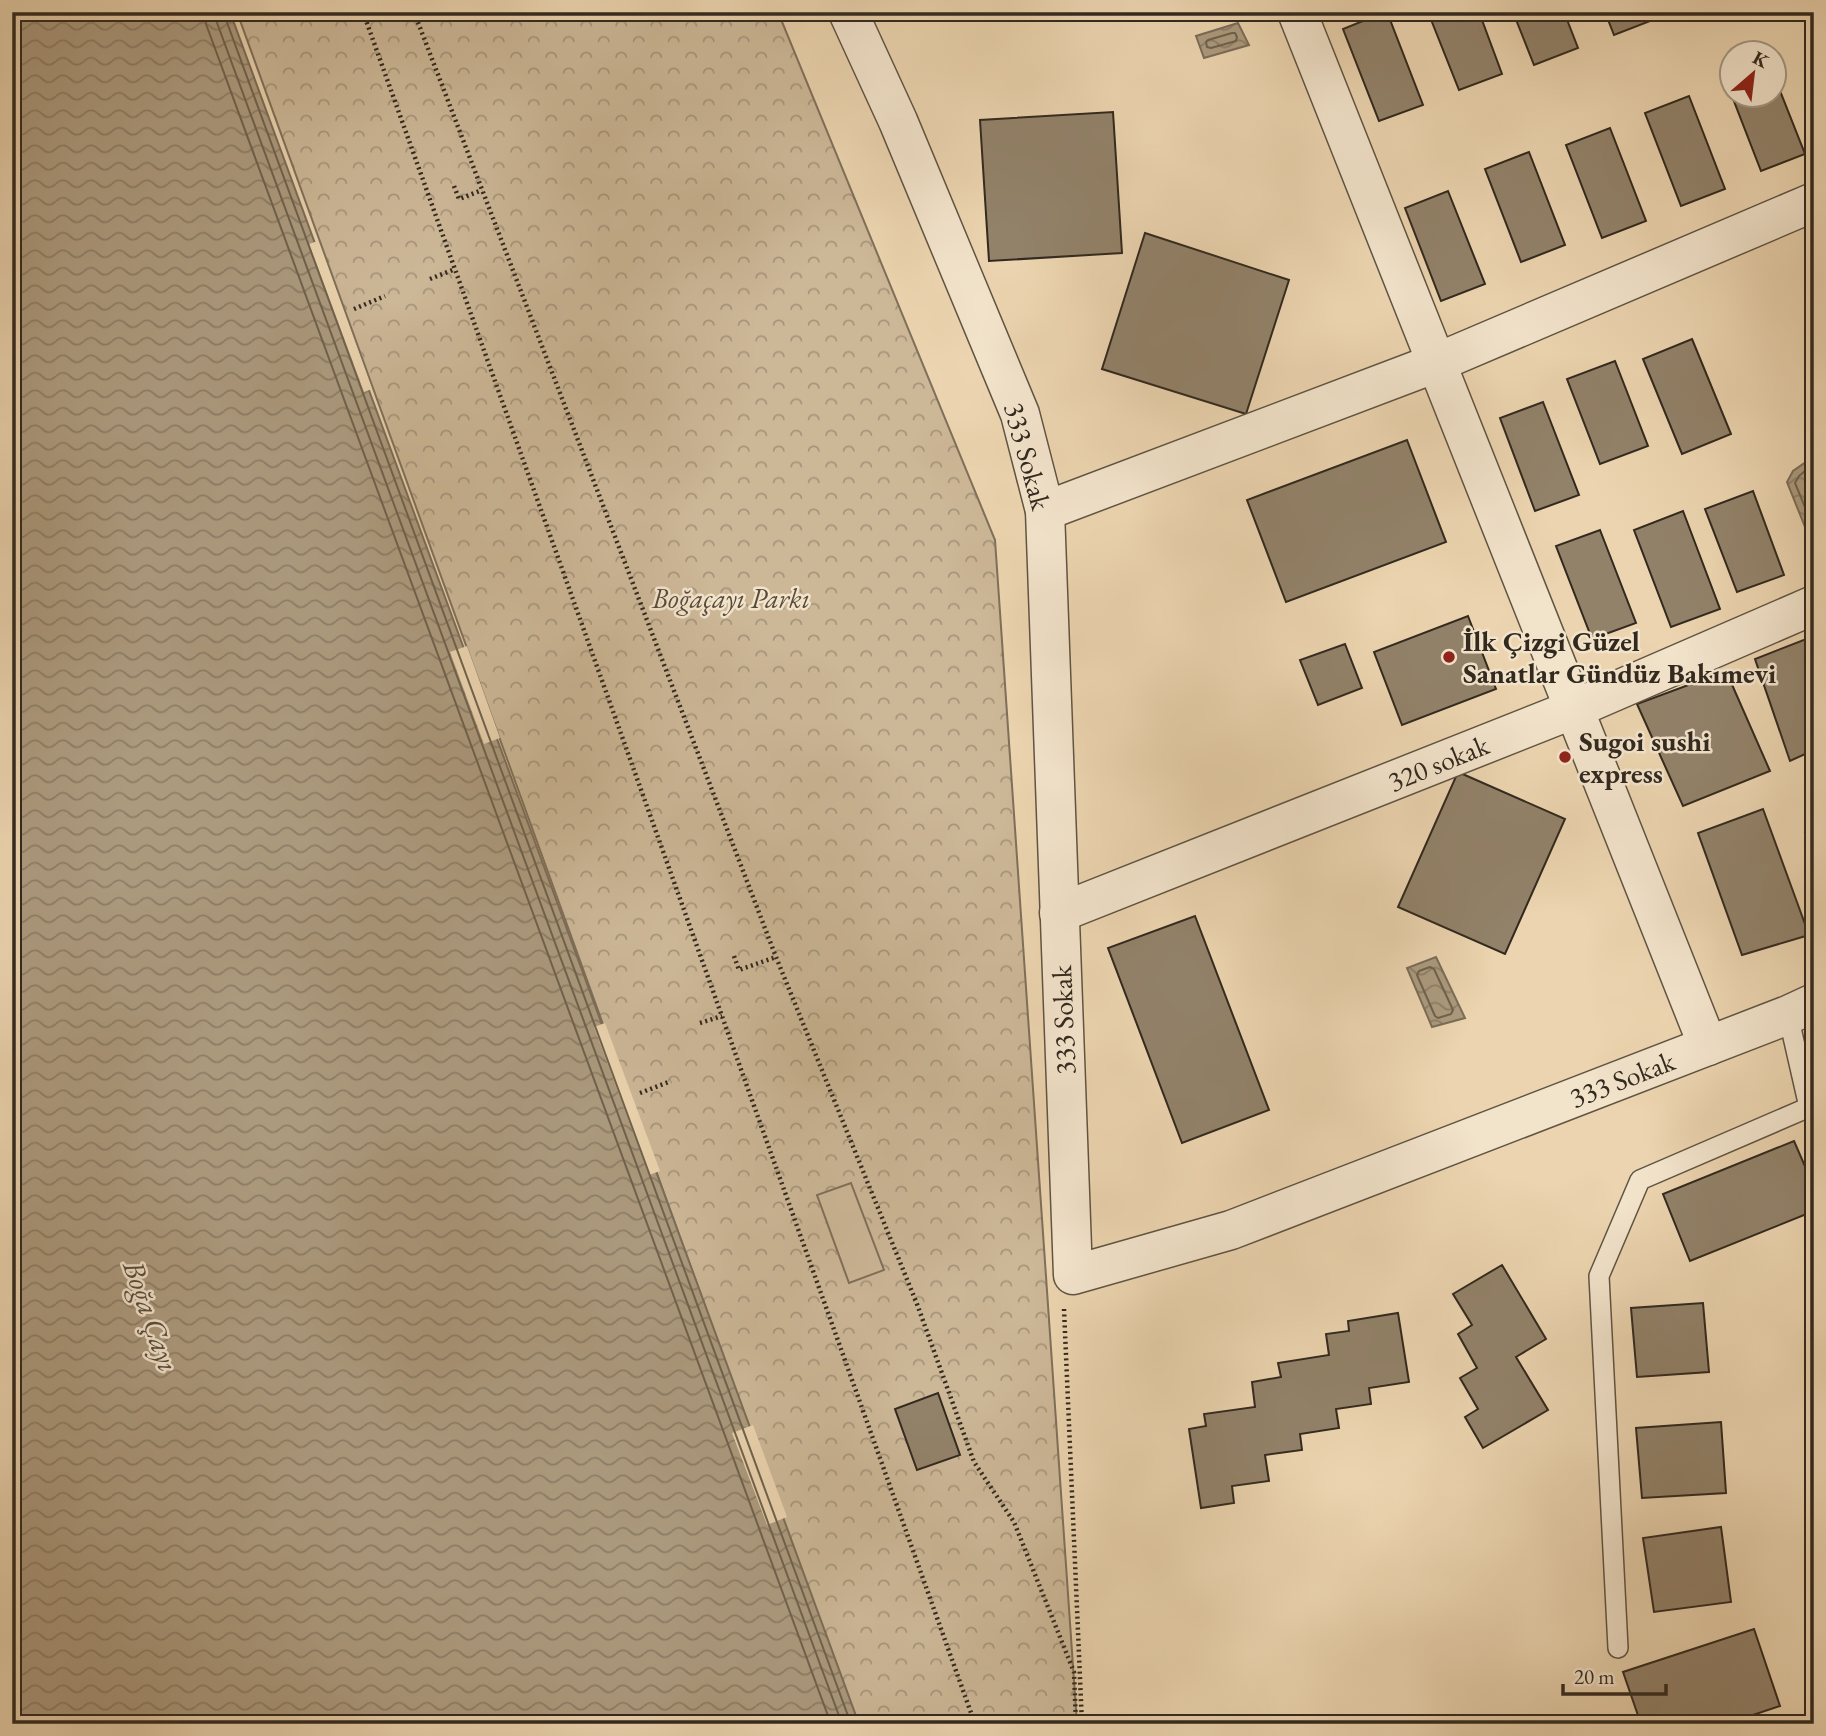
<svg xmlns="http://www.w3.org/2000/svg" width="1826" height="1736" font-family="'EB Garamond',serif">
<style>
.forest{fill:url(#forest-crowns);stroke:#7f705b;stroke-width:2}
.pitch{fill:#ccb797;stroke:#7f705b;stroke-width:2}
.water{fill:url(#water-waves);stroke:#7b6d58;stroke-width:2}
.pier{fill:#ebd4af}
.lines{fill:none;stroke-linecap:round;stroke-linejoin:round}
.shore{stroke:#6f624e;stroke-width:2}
.building{fill:#92826a;stroke:#32291f;stroke-width:2}
.service-casing{stroke:#605443;stroke-width:22}
.minor-casing{stroke:#605443;stroke-width:41}
.path{stroke:#32291f;stroke-width:4.5;stroke-dasharray:2 3.5;stroke-linecap:butt}
.service{stroke:#f2e3cb;stroke-width:19}
.minor{stroke:#f2e3cb;stroke-width:38}
.poi-dot{fill:#8f2418;stroke:#f2e3cb;stroke-width:2.5}
.labels{text-anchor:middle;stroke-width:5;stroke-linejoin:round;paint-order:stroke}
.street-label{font-size:28px;fill:#32291f;stroke:#f2e3cb}
.park-label{font-size:28px;font-style:italic;fill:#584c3d;stroke:#f2e3cb}
.poi-label{font-size:28px;font-weight:bold;fill:#32291f;stroke:#f2e3cb;text-anchor:start}
.water-label{font-size:30px;font-style:italic;fill:#574b3c;stroke:#f2e3cb}
</style>
<defs>
<pattern id="forest-crowns" width="20" height="18" patternUnits="userSpaceOnUse" patternTransform="scale(1.75)"><rect width="20" height="18" fill="#ccb797"/><path d="M2 6a3 3 0 1 1 6 0M12 15a3 3 0 1 1 6 0" fill="none" stroke="#a6957b"/></pattern>
<pattern id="water-waves" width="16" height="10" patternUnits="userSpaceOnUse" patternTransform="scale(1.75)"><rect width="16" height="10" fill="#ac9a7e"/><path d="M0 5q4-4 8 0t8 0" fill="none" stroke="#8d7e67"/></pattern>
</defs>
<rect width="100%" height="100%" fill="#ebd4af"/>
<filter id="stains"><feTurbulence type="fractalNoise" baseFrequency=".00286" numOctaves="4"/><feColorMatrix values="0 0 0 0 .2 0 0 0 0 .09 0 0 0 0 .02 0 0 0 .5 -.17"/></filter>
<radialGradient id="worn" r=".72"><stop offset=".6" stop-color="#630" stop-opacity="0"/><stop offset="1" stop-color="#630" stop-opacity=".3"/></radialGradient>
<path class="forest" d="M 237,12 L 778,12 L 995,540 L 1077,1724 L 856,1724 Z"/>
<path class="pitch" d="M 851,1183 L 884,1270 L 849,1283 L 817,1195 Z"/>
<g class="water">
<path d="M 12,12 L 230,12 L 859,1724 L 12,1724 Z"/>
<path d="M 1238,23 L 1249,45 L 1204,58 L 1196,36 Z"/>
<path d="M 1806,462 L 1814,466 L 1814,535 L 1809,537 L 1787,482 L 1793,471 Z"/>
<path d="M 1436,957 L 1465,1018 L 1432,1027 L 1407,968 Z"/>
<path d="M 1307,1717 L 1383,1719 L 1383,1724 L 1307,1724 Z"/>
</g>
<g class="pier">
<path d="M 318,241 L 372,389 L 364,392 L 309,244 Z"/>
<path d="M 467,646 L 500,738 L 484,744 L 450,652 Z"/>
<path d="M 605,1023 L 660,1171 L 649,1175 L 594,1027 Z"/>
<path d="M 753,1425 L 787,1517 L 767,1525 L 732,1433 Z"/>
</g>
<g class="lines">
<g class="shore">
<path d="M 205,12 L 206,24 L 831,1724"/>
<path d="M 215,12 L 216,20 L 842,1724"/>
<path d="M 224,12 L 225,17 L 851,1724"/>
<path d="M 1232,33 L 1235,33 L 1237,37 L 1236,41 L 1211,48 L 1207,47 L 1206,42 L 1208,40 Z"/>
<path d="M 1814,472 L 1805,471 L 1799,476 L 1795,483 L 1814,529"/>
<path d="M 1430,967 L 1434,969 L 1453,1010 L 1451,1014 L 1438,1018 L 1435,1016 L 1417,975 L 1419,971 Z"/>
</g>
</g>
<g class="building">
<path d="M 1385,12 L 1387,12 L 1423,105 L 1379,121 L 1343,29 Z"/>
<path d="M 1428,12 L 1479,12 L 1502,74 L 1459,90 Z"/>
<path d="M 1513,12 L 1564,12 L 1578,48 L 1534,65 Z"/>
<path d="M 1605,12 L 1656,12 L 1658,18 L 1614,35 Z"/>
<path d="M 1814,41 L 1814,64 L 1806,44 Z"/>
<path d="M 1773,73 L 1805,154 L 1761,171 L 1725,78 L 1731,76 L 1731,94 L 1773,94 Z"/>
<path d="M 1689,96 L 1725,189 L 1681,206 L 1645,113 Z"/>
<path d="M 1113,112 L 1122,253 L 989,261 L 980,120 Z"/>
<path d="M 1610,128 L 1646,221 L 1602,238 L 1566,145 Z"/>
<path d="M 1529,152 L 1565,245 L 1521,262 L 1485,169 Z"/>
<path d="M 1448,191 L 1485,284 L 1441,301 L 1405,208 Z"/>
<path d="M 1145,233 L 1289,280 L 1246,414 L 1102,369 Z"/>
<path d="M 1692,339 L 1731,434 L 1682,454 L 1643,359 Z"/>
<path d="M 1615,361 L 1648,446 L 1600,464 L 1567,379 Z"/>
<path d="M 1543,402 L 1579,495 L 1535,511 L 1500,418 Z"/>
<path d="M 1407,440 L 1446,542 L 1286,602 L 1247,500 Z"/>
<path d="M 1753,491 L 1784,575 L 1737,592 L 1705,509 Z"/>
<path d="M 1683,511 L 1720,609 L 1671,627 L 1634,530 Z"/>
<path d="M 1600,530 L 1636,623 L 1592,639 L 1556,546 Z"/>
<path d="M 1468,616 L 1496,689 L 1402,725 L 1374,652 Z"/>
<path d="M 1814,636 L 1814,750 L 1790,761 L 1755,659 Z"/>
<path d="M 1345,644 L 1362,688 L 1318,705 L 1300,660 Z"/>
<path d="M 1726,671 L 1770,771 L 1683,806 L 1637,704 Z"/>
<path d="M 1458,772 L 1565,819 L 1505,954 L 1398,907 Z"/>
<path d="M 1763,809 L 1809,935 L 1742,955 L 1698,833 Z"/>
<path d="M 1814,829 L 1814,857 L 1805,833 Z"/>
<path d="M 1195,916 L 1269,1110 L 1182,1143 L 1108,948 Z"/>
<path d="M 1794,1141 L 1814,1187 L 1814,1211 L 1690,1261 L 1663,1194 Z"/>
<path d="M 1502,1265 L 1546,1339 L 1516,1357 L 1548,1410 L 1483,1448 L 1465,1417 L 1478,1409 L 1460,1378 L 1477,1368 L 1458,1334 L 1472,1325 L 1453,1294 Z"/>
<path d="M 1703,1303 L 1709,1372 L 1637,1377 L 1631,1308 Z"/>
<path d="M 1398,1313 L 1409,1382 L 1369,1388 L 1371,1404 L 1336,1409 L 1339,1428 L 1300,1434 L 1302,1450 L 1265,1455 L 1269,1481 L 1232,1486 L 1234,1503 L 1201,1508 L 1189,1429 L 1206,1426 L 1204,1414 L 1255,1407 L 1252,1382 L 1281,1377 L 1278,1363 L 1329,1355 L 1326,1334 L 1349,1331 L 1348,1321 Z"/>
<path d="M 938,1393 L 960,1455 L 917,1470 L 895,1409 Z"/>
<path d="M 1721,1422 L 1726,1493 L 1642,1498 L 1636,1428 Z"/>
<path d="M 1721,1527 L 1731,1602 L 1654,1612 L 1643,1538 Z"/>
<path d="M 1754,1629 L 1780,1706 L 1726,1724 L 1641,1724 L 1623,1672 Z"/>
</g>
<g class="lines">
<g class="service-casing">
<g id="service">
<path d="M 1788,1015 L 1809,1107"/>
<path d="M 1618,1648 L 1599,1276 L 1640,1180 L 1814,1105"/>
</g>
</g>
<g class="minor-casing">
<g id="minor">
<path d="M 848,12 L 898,121 L 1020,414 L 1045,511 L 1073,1275 L 1231,1230 L 1788,1015 L 1814,1003"/>
<path d="M 1297,12 L 1708,1046"/>
<path d="M 1045,511 L 1436,363 L 1814,202"/>
<path d="M 1059,913 L 1574,709 L 1814,605"/>
</g>
</g>
<g class="path">
<path d="M 363,12 L 975,1724"/>
<path d="M 414,12 L 776,957 L 917,1304 L 974,1462 L 1014,1522 L 1074,1672 L 1076,1724"/>
<path d="M 454,186 L 459,199 L 482,190"/>
<path d="M 430,279 L 455,269"/>
<path d="M 354,309 L 385,296"/>
<path d="M 734,956 L 739,970 L 776,957"/>
<path d="M 700,1023 L 722,1016"/>
<path d="M 640,1093 L 671,1081"/>
<path d="M 1064,1309 L 1082,1724"/>
</g>
<use href="#service" class="service"/>
<use href="#minor" class="minor"/>
</g>
<g class="poi-dot">
<circle cx="1449" cy="657" r="7"/>
<circle cx="1565" cy="757" r="7"/>
</g>
<g class="labels">
<g class="street-label">
<text transform="translate(1028 456) rotate(75)" y="10">333 Sokak</text>
<text transform="translate(1438 763) rotate(-22)" y="10">320 sokak</text>
<text transform="translate(1063 1020) rotate(-92)" y="10">333 Sokak</text>
<text transform="translate(1622 1079) rotate(-21)" y="10">333 Sokak</text>
</g>
<g class="park-label">
<text x="731" y="608">Boğaçayı Parkı</text>
</g>
<g class="poi-label">
<text x="1463" y="651">İlk Çizgi Güzel<tspan x="1463" dy="32">Sanatlar Gündüz Bakımevi</tspan></text>
<text x="1579" y="751">Sugoi sushi<tspan x="1579" dy="32">express</tspan></text>
</g>
<g class="water-label">
<text transform="translate(151 1316) rotate(71)" y="10">Boğa Çayı</text>
</g>
</g>
<rect width="1826" height="1736" fill="none" stroke="#ebd4af" stroke-width="42"/>
<rect x="14" y="14" width="1798" height="1708" fill="none" stroke="#32291f" stroke-width="3.5"/>
<rect x="21" y="21" width="1784" height="1694" fill="none" stroke="#32291f" stroke-width="2"/>
<g transform="translate(1753 74) rotate(28)"><circle r="33" fill="#f2e3cb" stroke="#a59986" stroke-width="2"/>
<path d="M0-5L12 26L0 18L-12 26Z" fill="#8f2418"/>
<text y="-10" font-size="19" font-weight="bold" text-anchor="middle" fill="#32291f">K</text>
</g>
<path d="M1563 1684v10h103v-10" fill="none" stroke="#32291f" stroke-width="3.5"/>
<text x="1574" y="1684" font-size="21" fill="#32291f" stroke="#f2e3cb" stroke-width="5" paint-order="stroke">20 m</text>
<rect width="100%" height="100%" filter="url(#stains)"/>
<rect width="100%" height="100%" fill="url(#worn)"/>
</svg>
